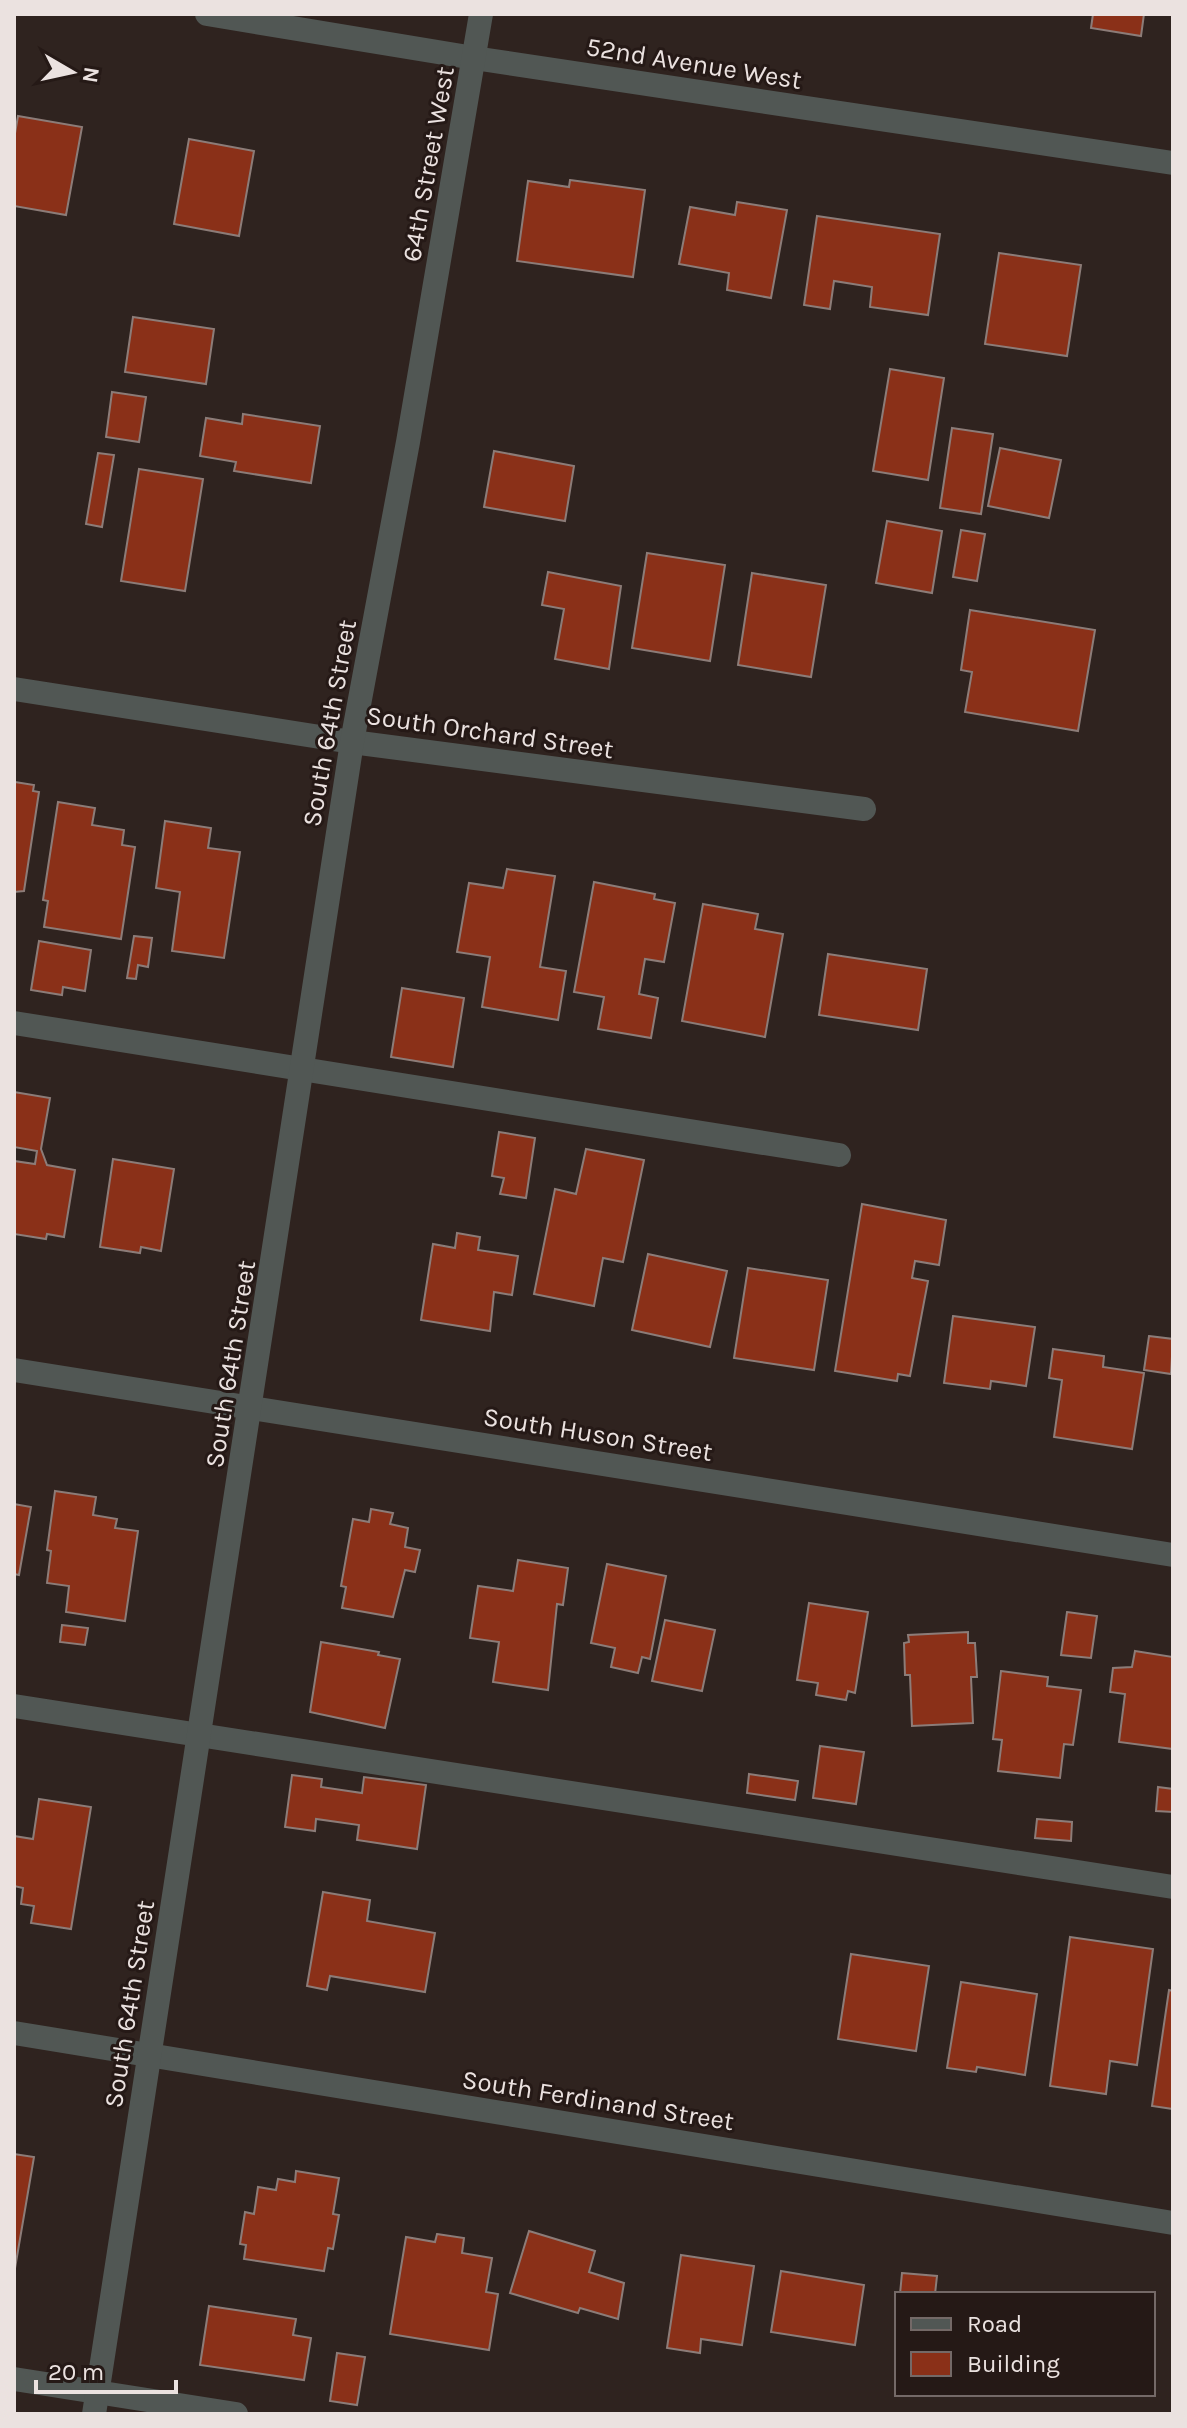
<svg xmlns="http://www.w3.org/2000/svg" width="1187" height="2428" font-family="Karla,sans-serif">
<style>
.building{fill:#8a3018;stroke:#8c7c78;stroke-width:2}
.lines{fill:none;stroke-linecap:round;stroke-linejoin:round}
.lane{stroke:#515754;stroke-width:24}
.street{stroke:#515754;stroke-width:24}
.labels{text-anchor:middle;stroke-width:6;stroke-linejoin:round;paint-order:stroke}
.street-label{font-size:26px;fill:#ebe2e0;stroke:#251916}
</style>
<rect width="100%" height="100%" fill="#2f231f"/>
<g class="building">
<path d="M 1093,14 L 1144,14 L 1141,36 L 1091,28 Z"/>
<path d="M 18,116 L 82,127 L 66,215 L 14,206 L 14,139 Z"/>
<path d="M 189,139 L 254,151 L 239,236 L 174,224 Z"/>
<path d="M 570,180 L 645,190 L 633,277 L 517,261 L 528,181 L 569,187 Z"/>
<path d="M 737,202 L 787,210 L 771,298 L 727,290 L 729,273 L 679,264 L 690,207 L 735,215 Z"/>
<path d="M 817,216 L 940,234 L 928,315 L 870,307 L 872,287 L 834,281 L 830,309 L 804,305 Z"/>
<path d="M 999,253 L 1081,265 L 1067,356 L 985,344 Z"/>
<path d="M 133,317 L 214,329 L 206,384 L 125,372 Z"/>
<path d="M 890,369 L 944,378 L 928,480 L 873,471 Z"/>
<path d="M 112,392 L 146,397 L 139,442 L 106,437 Z"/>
<path d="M 243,414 L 320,426 L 311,483 L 234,471 L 236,462 L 200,456 L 206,418 L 242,424 Z"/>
<path d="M 952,428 L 993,434 L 981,514 L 940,508 Z"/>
<path d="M 1000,448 L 1061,460 L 1049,518 L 988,506 Z"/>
<path d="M 494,451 L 574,466 L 565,521 L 484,507 Z"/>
<path d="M 98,453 L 114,455 L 102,527 L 86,524 Z"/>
<path d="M 139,469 L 203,479 L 185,591 L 121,581 Z"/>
<path d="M 887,521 L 942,531 L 932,593 L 876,583 Z"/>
<path d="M 961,530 L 985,534 L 977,581 L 953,577 Z"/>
<path d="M 647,553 L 725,565 L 710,661 L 632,648 Z"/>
<path d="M 548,572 L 621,586 L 609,669 L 555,659 L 564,609 L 542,605 Z"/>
<path d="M 752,573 L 826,585 L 811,677 L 738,665 Z"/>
<path d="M 970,610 L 1095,630 L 1078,731 L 965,712 L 972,672 L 961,670 Z"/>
<path d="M 15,782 L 34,785 L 33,791 L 39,792 L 24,891 L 14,892 Z"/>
<path d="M 58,802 L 95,808 L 92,825 L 124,830 L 122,845 L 135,847 L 121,939 L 44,927 L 48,901 L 43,900 Z"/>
<path d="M 165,821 L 211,828 L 208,848 L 240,852 L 224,958 L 172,951 L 180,892 L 156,888 Z"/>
<path d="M 507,869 L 555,876 L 540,967 L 566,971 L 558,1020 L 482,1007 L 490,957 L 457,952 L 469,883 L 503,888 Z"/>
<path d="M 594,882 L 655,894 L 654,899 L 675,903 L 664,962 L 645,959 L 639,994 L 658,998 L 651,1038 L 598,1029 L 604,997 L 574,992 Z"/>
<path d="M 703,904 L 758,914 L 755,929 L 783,934 L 765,1037 L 682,1021 Z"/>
<path d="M 134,936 L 152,938 L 148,967 L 138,965 L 136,979 L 127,978 Z"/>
<path d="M 39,941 L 91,950 L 85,991 L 63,987 L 62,995 L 31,990 Z"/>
<path d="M 828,954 L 927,969 L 918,1030 L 819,1015 Z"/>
<path d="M 402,988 L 464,998 L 453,1067 L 391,1057 Z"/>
<path d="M 14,1092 L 50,1098 L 41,1149 L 47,1165 L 75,1170 L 64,1237 L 47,1234 L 46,1239 L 14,1234 L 14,1161 L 35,1164 L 37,1151 L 14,1147 Z"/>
<path d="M 499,1132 L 535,1138 L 526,1198 L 500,1194 L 504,1178 L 492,1176 Z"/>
<path d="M 586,1149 L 644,1160 L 623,1262 L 603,1258 L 594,1306 L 534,1294 L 555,1189 L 576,1194 Z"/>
<path d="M 113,1159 L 174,1169 L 161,1251 L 141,1247 L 140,1253 L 100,1247 Z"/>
<path d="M 862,1204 L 946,1220 L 939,1265 L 915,1261 L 912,1278 L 928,1281 L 910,1376 L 898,1374 L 897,1381 L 835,1371 Z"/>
<path d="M 457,1233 L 480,1237 L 478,1250 L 518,1256 L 512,1295 L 494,1292 L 490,1331 L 421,1320 L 433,1244 L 455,1248 Z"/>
<path d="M 648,1254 L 727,1271 L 710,1347 L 632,1330 Z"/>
<path d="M 748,1268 L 828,1280 L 814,1370 L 734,1358 Z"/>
<path d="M 953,1316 L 1035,1327 L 1026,1386 L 991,1381 L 990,1389 L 944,1383 Z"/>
<path d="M 1149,1336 L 1173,1339 L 1171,1374 L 1144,1370 Z"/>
<path d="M 1053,1349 L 1104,1356 L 1103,1367 L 1144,1373 L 1132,1449 L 1054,1437 L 1062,1380 L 1049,1378 Z"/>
<path d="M 55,1491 L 96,1497 L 93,1515 L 117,1519 L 115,1528 L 138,1531 L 125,1621 L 66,1612 L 69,1586 L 47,1583 L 51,1551 L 47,1550 Z"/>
<path d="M 14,1504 L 31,1507 L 19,1575 L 14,1574 Z"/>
<path d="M 371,1509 L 393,1513 L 390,1524 L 408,1528 L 405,1547 L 420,1550 L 415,1572 L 405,1570 L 393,1617 L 342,1608 L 346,1587 L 341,1586 L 353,1519 L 369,1522 Z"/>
<path d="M 518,1560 L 568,1568 L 563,1605 L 557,1604 L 548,1690 L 493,1682 L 499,1642 L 470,1638 L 478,1586 L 513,1591 Z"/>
<path d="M 607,1564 L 666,1576 L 650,1659 L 642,1657 L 638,1673 L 611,1667 L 615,1648 L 591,1643 Z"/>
<path d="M 809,1603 L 868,1612 L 855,1693 L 848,1691 L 846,1700 L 816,1695 L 818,1683 L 797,1680 Z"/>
<path d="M 1067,1612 L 1097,1616 L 1091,1658 L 1061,1655 Z"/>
<path d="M 665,1620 L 715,1630 L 702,1691 L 652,1681 Z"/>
<path d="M 62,1625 L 88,1628 L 85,1645 L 60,1642 Z"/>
<path d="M 968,1632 L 968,1643 L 975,1643 L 977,1677 L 971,1677 L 973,1723 L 912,1726 L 910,1675 L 905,1675 L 904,1643 L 909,1642 L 908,1635 Z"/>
<path d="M 321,1642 L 379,1652 L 378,1655 L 400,1659 L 385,1728 L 310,1712 Z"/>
<path d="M 1135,1651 L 1173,1657 L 1173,1749 L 1119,1742 L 1125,1694 L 1110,1692 L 1113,1668 L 1132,1667 Z"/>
<path d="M 1001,1671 L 1048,1677 L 1047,1686 L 1081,1690 L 1073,1745 L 1064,1744 L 1060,1778 L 998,1771 L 1002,1740 L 993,1739 Z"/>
<path d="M 820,1746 L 864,1752 L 856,1804 L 813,1798 Z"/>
<path d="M 749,1774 L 798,1781 L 795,1800 L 747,1793 Z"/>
<path d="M 292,1775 L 322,1779 L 321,1787 L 362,1793 L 364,1777 L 426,1785 L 417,1849 L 357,1840 L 359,1825 L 316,1819 L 315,1831 L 285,1827 Z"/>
<path d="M 1158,1787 L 1173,1789 L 1173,1812 L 1156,1811 Z"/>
<path d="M 39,1799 L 91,1807 L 71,1929 L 31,1923 L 34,1906 L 21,1904 L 23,1888 L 14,1886 L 14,1836 L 33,1839 Z"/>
<path d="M 1037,1819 L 1072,1822 L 1071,1841 L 1035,1838 Z"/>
<path d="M 323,1892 L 370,1900 L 367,1921 L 435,1933 L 425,1992 L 330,1976 L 327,1990 L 307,1986 Z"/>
<path d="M 1070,1937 L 1153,1949 L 1137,2065 L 1110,2061 L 1106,2094 L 1050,2086 Z"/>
<path d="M 851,1954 L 929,1966 L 916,2051 L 838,2039 Z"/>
<path d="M 961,1982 L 1037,1994 L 1025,2075 L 977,2067 L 976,2072 L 947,2068 Z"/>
<path d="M 1169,1990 L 1173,1991 L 1173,2109 L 1152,2106 Z"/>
<path d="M 14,2154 L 34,2157 L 14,2274 Z"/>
<path d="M 296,2171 L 339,2178 L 333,2214 L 339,2215 L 333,2249 L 328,2248 L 324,2271 L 244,2259 L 246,2245 L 240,2244 L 245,2212 L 254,2214 L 258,2187 L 276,2190 L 278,2179 L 295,2182 Z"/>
<path d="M 529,2231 L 595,2251 L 589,2272 L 624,2283 L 618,2319 L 580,2308 L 578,2313 L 510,2293 Z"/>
<path d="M 437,2234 L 464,2238 L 462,2253 L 492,2258 L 486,2292 L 498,2294 L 489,2350 L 390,2334 L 406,2237 L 435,2242 Z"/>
<path d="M 681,2255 L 754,2266 L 742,2345 L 701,2339 L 700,2353 L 667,2348 Z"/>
<path d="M 781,2271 L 864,2285 L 855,2345 L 771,2332 Z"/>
<path d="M 902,2273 L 937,2276 L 935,2294 L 900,2294 Z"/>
<path d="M 209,2306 L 296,2319 L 293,2335 L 311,2338 L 304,2380 L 200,2365 Z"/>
<path d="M 337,2353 L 365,2357 L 357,2405 L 330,2401 Z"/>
</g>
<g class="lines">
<g class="lane">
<path d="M 14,1023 L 839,1155"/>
<path d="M 14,1706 L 1173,1887"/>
<path d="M 14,2379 L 236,2414"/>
</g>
<g class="street">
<path d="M 207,14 L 474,58 L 1173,163"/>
<path d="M 14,689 L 352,742 L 864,809"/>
<path d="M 14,1370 L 1173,1555"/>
<path d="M 14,2033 L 1173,2223"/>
<path d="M 94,2414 L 352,742 L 408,442 L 481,14"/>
</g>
</g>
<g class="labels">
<g class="street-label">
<text transform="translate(694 63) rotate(9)" y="9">52nd Avenue West</text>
<text transform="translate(428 164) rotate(-80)" y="9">64th Street West</text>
<text transform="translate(329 723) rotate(-80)" y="9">South 64th Street</text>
<text transform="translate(490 732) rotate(8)" y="9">South Orchard Street</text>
<text transform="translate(230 1364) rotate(-81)" y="9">South 64th Street</text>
<text transform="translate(598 1434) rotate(9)" y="9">South Huson Street</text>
<text transform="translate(129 2004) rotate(-81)" y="9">South 64th Street</text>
<text transform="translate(598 2100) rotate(9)" y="9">South Ferdinand Street</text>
</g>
</g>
<rect width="1187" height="2428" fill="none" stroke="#ebe2e0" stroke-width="32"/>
<rect x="895" y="2292" width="260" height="104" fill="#251916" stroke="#746967" stroke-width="2"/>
<rect x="911" y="2318" width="40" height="12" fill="#515754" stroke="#746967" stroke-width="2"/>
<text x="967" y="2332" font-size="24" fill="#ebe2e0">Road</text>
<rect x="911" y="2352" width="40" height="24" fill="#8a3018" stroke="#746967" stroke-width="2"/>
<text x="967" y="2372" font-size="24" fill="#ebe2e0">Building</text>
<g transform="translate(72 72) rotate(99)" stroke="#251916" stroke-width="6" paint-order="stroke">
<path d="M0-6L14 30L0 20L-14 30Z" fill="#ebe2e0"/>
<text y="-12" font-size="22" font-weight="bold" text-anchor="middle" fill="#ebe2e0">N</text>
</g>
<path d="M36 2380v12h140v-12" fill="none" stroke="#ebe2e0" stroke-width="4"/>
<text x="48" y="2380" font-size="24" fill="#ebe2e0" stroke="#251916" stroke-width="6" paint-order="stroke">20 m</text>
</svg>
